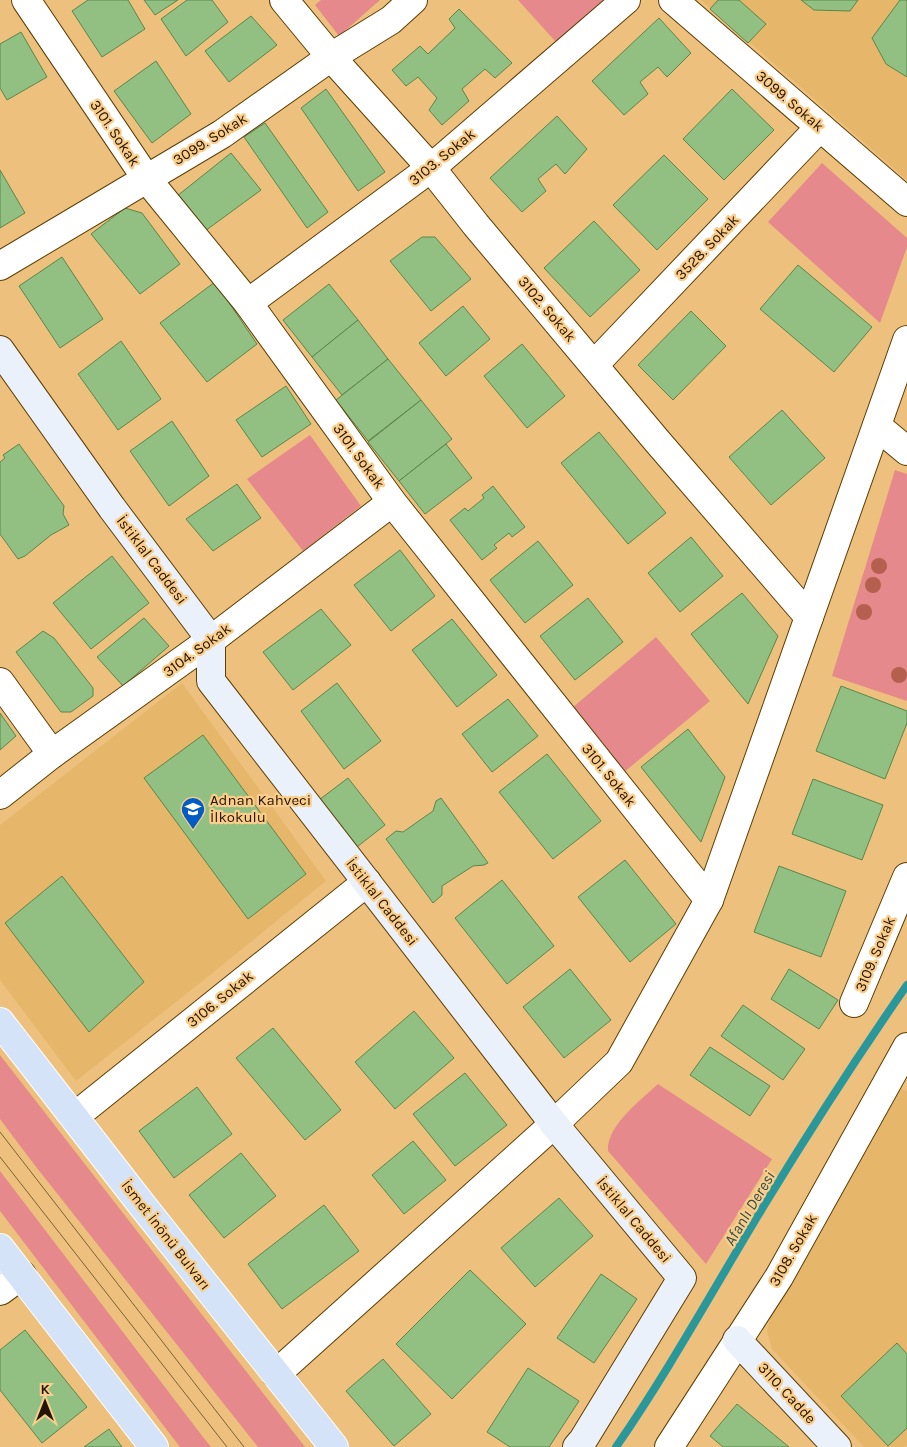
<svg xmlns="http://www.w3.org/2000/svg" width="907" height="1447" font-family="Karla,sans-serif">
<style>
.built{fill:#e6b66a}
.green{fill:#e5898c}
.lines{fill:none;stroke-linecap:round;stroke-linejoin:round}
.stream{stroke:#2a979a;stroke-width:8}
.building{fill:#92c082;stroke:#5a864a}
.street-casing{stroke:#5c3e03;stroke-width:30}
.secondary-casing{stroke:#5c3e03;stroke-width:30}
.primary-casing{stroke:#fff;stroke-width:30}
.street{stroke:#fff;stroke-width:28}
.secondary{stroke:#eaf1fb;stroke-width:28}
.primary{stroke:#d4e3f7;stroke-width:28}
.tram{stroke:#7c6036;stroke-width:1}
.tree{fill:#b5604e}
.labels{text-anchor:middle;stroke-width:4.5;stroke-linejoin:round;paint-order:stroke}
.street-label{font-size:15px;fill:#251500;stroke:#face8a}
.poi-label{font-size:15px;fill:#251500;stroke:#face8a;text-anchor:start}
.water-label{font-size:16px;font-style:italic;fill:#2e4e4f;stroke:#face8a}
</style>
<rect width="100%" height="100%" fill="#edc17d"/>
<g class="built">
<path d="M 701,0 L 907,0 L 907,180 Z"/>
<path d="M 182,683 L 326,881 L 205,979 L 76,1081 L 0,980 L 0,825 Z"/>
<path d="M 892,1085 L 907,1091 L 907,1445 L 905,1447 L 864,1447 L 772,1349 L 767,1332 L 772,1309 Z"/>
</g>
<g class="green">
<path d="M 321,0 L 380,0 L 339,36 L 315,5 Z"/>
<path d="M 518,0 L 604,0 L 556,42 Z"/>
<path d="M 822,163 L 907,238 L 907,247 L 880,323 L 768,222 Z"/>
<path d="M 310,435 L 361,506 L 303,551 L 247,479 Z"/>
<path d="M 895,470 L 907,474 L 907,701 L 832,676 Z"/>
<path d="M 656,637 L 710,701 L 623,773 L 572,708 Z"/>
<path d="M 0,1055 L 305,1447 L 258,1447 L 33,1163 L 0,1119 Z"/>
<path d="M 658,1084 L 772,1159 L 706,1264 L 608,1151 C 606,1126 641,1100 658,1084 Z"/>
<path d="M 0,1171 L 203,1437 L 211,1447 L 180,1447 L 160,1421 L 0,1211 Z"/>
</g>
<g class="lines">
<path class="stream" d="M 616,1447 C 670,1369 715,1286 765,1204 C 810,1130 857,1057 907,985"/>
</g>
<g class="building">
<path d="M 88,0 L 128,0 L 145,29 L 102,57 L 72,11 Z"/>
<path d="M 144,0 L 178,0 L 155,15 Z"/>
<path d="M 187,0 L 212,0 L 228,22 L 186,56 L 161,19 Z"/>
<path d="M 718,0 L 739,0 L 766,24 L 748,43 L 710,9 Z"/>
<path d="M 801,0 L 858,0 L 850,11 L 814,10 Z"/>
<path d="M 900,0 L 907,0 L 907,77 L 886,64 L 872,38 Z"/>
<path d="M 459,9 L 512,63 L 495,78 L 485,69 L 462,89 L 469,101 L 442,125 L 429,110 L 437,98 L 418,77 L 406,86 L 392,70 L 420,46 L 428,54 L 455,28 L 449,19 Z"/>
<path d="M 251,16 L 277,45 L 229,82 L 205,51 Z"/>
<path d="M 659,18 L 691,53 L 667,77 L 658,67 L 640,82 L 648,94 L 624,115 L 592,81 Z"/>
<path d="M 21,32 L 47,77 L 7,100 L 0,88 L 0,44 Z"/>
<path d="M 156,61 L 191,114 L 152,143 L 114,91 Z"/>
<path d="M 326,89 L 385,172 L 358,191 L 301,108 Z"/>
<path d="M 732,89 L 774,130 L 724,180 L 683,139 Z"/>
<path d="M 557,116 L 587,149 L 565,174 L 556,164 L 538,179 L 546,191 L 522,212 L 490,178 Z"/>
<path d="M 265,123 L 328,212 L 307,228 L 244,137 Z"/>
<path d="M 231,153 L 261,190 L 205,231 L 177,196 Z"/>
<path d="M 664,155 L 708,199 L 657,250 L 613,205 Z"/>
<path d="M 0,170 L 25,213 L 0,228 Z"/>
<path d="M 125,208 L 142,213 L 180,264 L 140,294 L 91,234 Z"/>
<path d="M 594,221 L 640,270 L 590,317 L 544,268 Z"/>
<path d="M 422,237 L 435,237 L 471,279 L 431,311 L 390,261 Z"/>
<path d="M 62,257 L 103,319 L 60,348 L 19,286 Z"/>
<path d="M 798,265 L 872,327 L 834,372 L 760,309 Z"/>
<path d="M 215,282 L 257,344 L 207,382 L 160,323 Z"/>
<path d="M 329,284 L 358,320 L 312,357 L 283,320 Z"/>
<path d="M 463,306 L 490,339 L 446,376 L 419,343 Z"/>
<path d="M 691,311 L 726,346 L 673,400 L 638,365 Z"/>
<path d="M 358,320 L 388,359 L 342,395 L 312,357 Z"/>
<path d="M 121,341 L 161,399 L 118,430 L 78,374 Z"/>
<path d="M 522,344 L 565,396 L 527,428 L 484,376 Z"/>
<path d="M 388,359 L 421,400 L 368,441 L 336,400 Z"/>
<path d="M 286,386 L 311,424 L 262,457 L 236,420 Z"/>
<path d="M 421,400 L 452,439 L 399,481 L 368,442 Z"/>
<path d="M 782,410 L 825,458 L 771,505 L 729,457 Z"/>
<path d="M 172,421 L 209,476 L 169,506 L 130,451 Z"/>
<path d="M 599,432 L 666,513 L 628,544 L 561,463 Z"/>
<path d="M 19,444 L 64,506 L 63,514 L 69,525 L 51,535 L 25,556 L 18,559 L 0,534 L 0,462 L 5,458 L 3,455 Z"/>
<path d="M 446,444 L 472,478 L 425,514 L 399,481 Z"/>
<path d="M 237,484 L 261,518 L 213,551 L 186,519 Z"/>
<path d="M 493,486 L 525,527 L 512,537 L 509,533 L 494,545 L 497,548 L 482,560 L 450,520 L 465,508 L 468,511 L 484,498 L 482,495 Z"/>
<path d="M 691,537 L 723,576 L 680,612 L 648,573 Z"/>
<path d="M 538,541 L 573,585 L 525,623 L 490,580 Z"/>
<path d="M 400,550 L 435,596 L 391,631 L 354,585 Z"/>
<path d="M 112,556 L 149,603 L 91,649 L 53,603 Z"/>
<path d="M 742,593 L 778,636 L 748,704 L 691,634 Z"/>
<path d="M 588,598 L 623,642 L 575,680 L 540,636 Z"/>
<path d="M 321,609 L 351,645 L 293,690 L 263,652 Z"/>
<path d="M 144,618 L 169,646 L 123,686 L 97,657 Z"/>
<path d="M 452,619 L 497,675 L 457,707 L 412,650 Z"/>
<path d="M 43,631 L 54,638 L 93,688 L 93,696 L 71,712 L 61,712 L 16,652 Z"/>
<path d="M 337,683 L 381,741 L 344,769 L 301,711 Z"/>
<path d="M 841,686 L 907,711 L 907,723 L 885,779 L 816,751 Z"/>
<path d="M 508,699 L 538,736 L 492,772 L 462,734 Z"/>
<path d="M 0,713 L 16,736 L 0,750 Z"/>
<path d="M 688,729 L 725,777 L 701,842 L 641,767 Z"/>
<path d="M 203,735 L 306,874 L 248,919 L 144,778 Z"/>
<path d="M 547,754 L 601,821 L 553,859 L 499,792 Z"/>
<path d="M 348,778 L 385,825 L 353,850 L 315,803 Z"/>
<path d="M 813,779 L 883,805 L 862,860 L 792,834 Z"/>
<path d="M 441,798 L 488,863 L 484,865 L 473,866 L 442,886 L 442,895 L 433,903 L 386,839 L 396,831 L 403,832 L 433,811 L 436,801 Z"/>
<path d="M 625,860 L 676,924 L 630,962 L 578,897 Z"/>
<path d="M 779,866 L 846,891 L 821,957 L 754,932 Z"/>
<path d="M 62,876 L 144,982 L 89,1032 L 5,923 Z"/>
<path d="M 502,880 L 554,946 L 507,984 L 455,918 Z"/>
<path d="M 570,969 L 611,1020 L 564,1058 L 523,1007 Z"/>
<path d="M 789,969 L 838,1000 L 819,1029 L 771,999 Z"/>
<path d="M 743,1005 L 805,1049 L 783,1080 L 721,1036 Z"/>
<path d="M 414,1011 L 454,1058 L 395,1109 L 355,1062 Z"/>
<path d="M 273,1028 L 341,1110 L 305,1140 L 236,1058 Z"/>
<path d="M 710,1047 L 770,1086 L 750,1116 L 690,1075 Z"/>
<path d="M 465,1073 L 507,1125 L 455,1166 L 413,1114 Z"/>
<path d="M 197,1087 L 232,1134 L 174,1178 L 139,1131 Z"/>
<path d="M 413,1141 L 446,1180 L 404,1214 L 372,1175 Z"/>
<path d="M 241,1153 L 276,1196 L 224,1238 L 189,1195 Z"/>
<path d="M 559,1198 L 593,1236 L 535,1287 L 501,1248 Z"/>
<path d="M 324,1205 L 359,1251 L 282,1309 L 248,1264 Z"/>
<path d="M 470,1270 L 526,1324 L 452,1399 L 396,1344 Z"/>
<path d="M 601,1274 L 637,1299 L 594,1363 L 557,1338 Z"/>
<path d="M 25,1330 L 87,1407 L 42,1443 L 0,1390 L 0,1350 Z"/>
<path d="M 897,1343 L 907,1354 L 907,1428 L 888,1446 L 841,1396 Z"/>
<path d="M 383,1359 L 431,1414 L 394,1446 L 346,1391 Z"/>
<path d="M 528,1368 L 579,1401 L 549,1447 L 510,1447 L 487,1432 Z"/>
<path d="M 737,1404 L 789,1447 L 723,1447 L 710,1436 Z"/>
<path d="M 109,1429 L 122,1447 L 84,1447 Z"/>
</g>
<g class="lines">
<g class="street-casing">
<g id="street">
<path d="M 26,0 L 146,178 L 248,303 L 392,502 L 709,900"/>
<path d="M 284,0 L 331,57 L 431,168 L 476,225 L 657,441 L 809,617"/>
<path d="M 673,0 L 907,202"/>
<path d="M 0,266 L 222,134 L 331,57 L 391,20 L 413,0"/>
<path d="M 248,303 L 431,168 L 626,0"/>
<path d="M 594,365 L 820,127"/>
<path d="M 877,426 L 907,451"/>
<path d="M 0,682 L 52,754"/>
<path d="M 0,795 L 52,754 L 211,640 L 392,502"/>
<path d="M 854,1003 L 907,877"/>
<path d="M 74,1117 L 367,882"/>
<path d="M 0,1291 L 22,1275"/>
<path d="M 276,1374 L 554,1124 L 619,1062 L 709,900 L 907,340"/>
<path d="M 669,1447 L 779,1277 L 907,1047"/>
</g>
</g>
<g class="secondary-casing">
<g id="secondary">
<path d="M 0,350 L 112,508 L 211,640 L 211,681 L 554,1124 L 682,1278 L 583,1440 L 577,1447"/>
<path d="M 737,1340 L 837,1447"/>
</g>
</g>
<g class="primary-casing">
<g id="primary">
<path d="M 0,1022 L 142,1205 L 334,1447"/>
<path d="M 0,1248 L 154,1447"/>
</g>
</g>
<use href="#street" class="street"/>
<use href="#secondary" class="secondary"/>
<use href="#primary" class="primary"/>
<g class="tram">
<path d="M 0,1132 L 244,1447"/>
<path d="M 0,1157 L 227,1447"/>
</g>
</g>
<g class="tree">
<circle cx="879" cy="566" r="8"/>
<circle cx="873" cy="585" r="8"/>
<circle cx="864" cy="612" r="8"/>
<circle cx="899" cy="675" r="8"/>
</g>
<defs>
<g id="school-pin" transform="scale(1.25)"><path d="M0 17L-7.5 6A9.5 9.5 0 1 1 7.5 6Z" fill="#035cc6" stroke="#face8a"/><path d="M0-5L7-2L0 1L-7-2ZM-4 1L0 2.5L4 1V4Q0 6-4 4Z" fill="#fff"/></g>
</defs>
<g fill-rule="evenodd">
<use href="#school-pin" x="193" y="809"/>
</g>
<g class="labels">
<g class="street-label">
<text transform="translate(790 101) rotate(41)" y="5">3099. Sokak</text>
<text transform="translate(115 133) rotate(56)" y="5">3101. Sokak</text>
<text transform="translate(210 139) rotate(-32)" y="5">3099. Sokak</text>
<text transform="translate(442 157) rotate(-39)" y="5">3103. Sokak</text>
<text transform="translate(707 247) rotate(-46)" y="5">3528. Sokak</text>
<text transform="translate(547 309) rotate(50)" y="5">3102. Sokak</text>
<text transform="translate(359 456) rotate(54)" y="5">3101. Sokak</text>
<text transform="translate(152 560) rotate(53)" y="5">İstiklal Caddesi</text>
<text transform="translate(197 650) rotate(-36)" y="5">3104. Sokak</text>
<text transform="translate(609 775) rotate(51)" y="5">3101. Sokak</text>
<text transform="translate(382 902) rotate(52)" y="5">İstiklal Caddesi</text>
<text transform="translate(875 954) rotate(-67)" y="5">3109. Sokak</text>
<text transform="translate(220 999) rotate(-39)" y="5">3106. Sokak</text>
<text transform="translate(634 1220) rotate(50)" y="5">İstiklal Caddesi</text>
<text transform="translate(166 1235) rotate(52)" y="5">İsmet İnönü Bulvarı</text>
<text transform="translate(793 1250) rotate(-60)" y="5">3108. Sokak</text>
<text transform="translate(787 1393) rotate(47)" y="5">3110. Cadde</text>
</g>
<g class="poi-label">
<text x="210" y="805">Adnan Kahveci<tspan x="210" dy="17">İlkokulu</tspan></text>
</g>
<g class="water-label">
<text transform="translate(749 1208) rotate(-59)" y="6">Afanlı Deresi</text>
</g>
</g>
<g transform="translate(45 1402)" stroke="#face8a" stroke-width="4" paint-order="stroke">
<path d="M0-4L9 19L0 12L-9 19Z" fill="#251500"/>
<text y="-8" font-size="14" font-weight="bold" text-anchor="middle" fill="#251500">K</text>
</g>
</svg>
